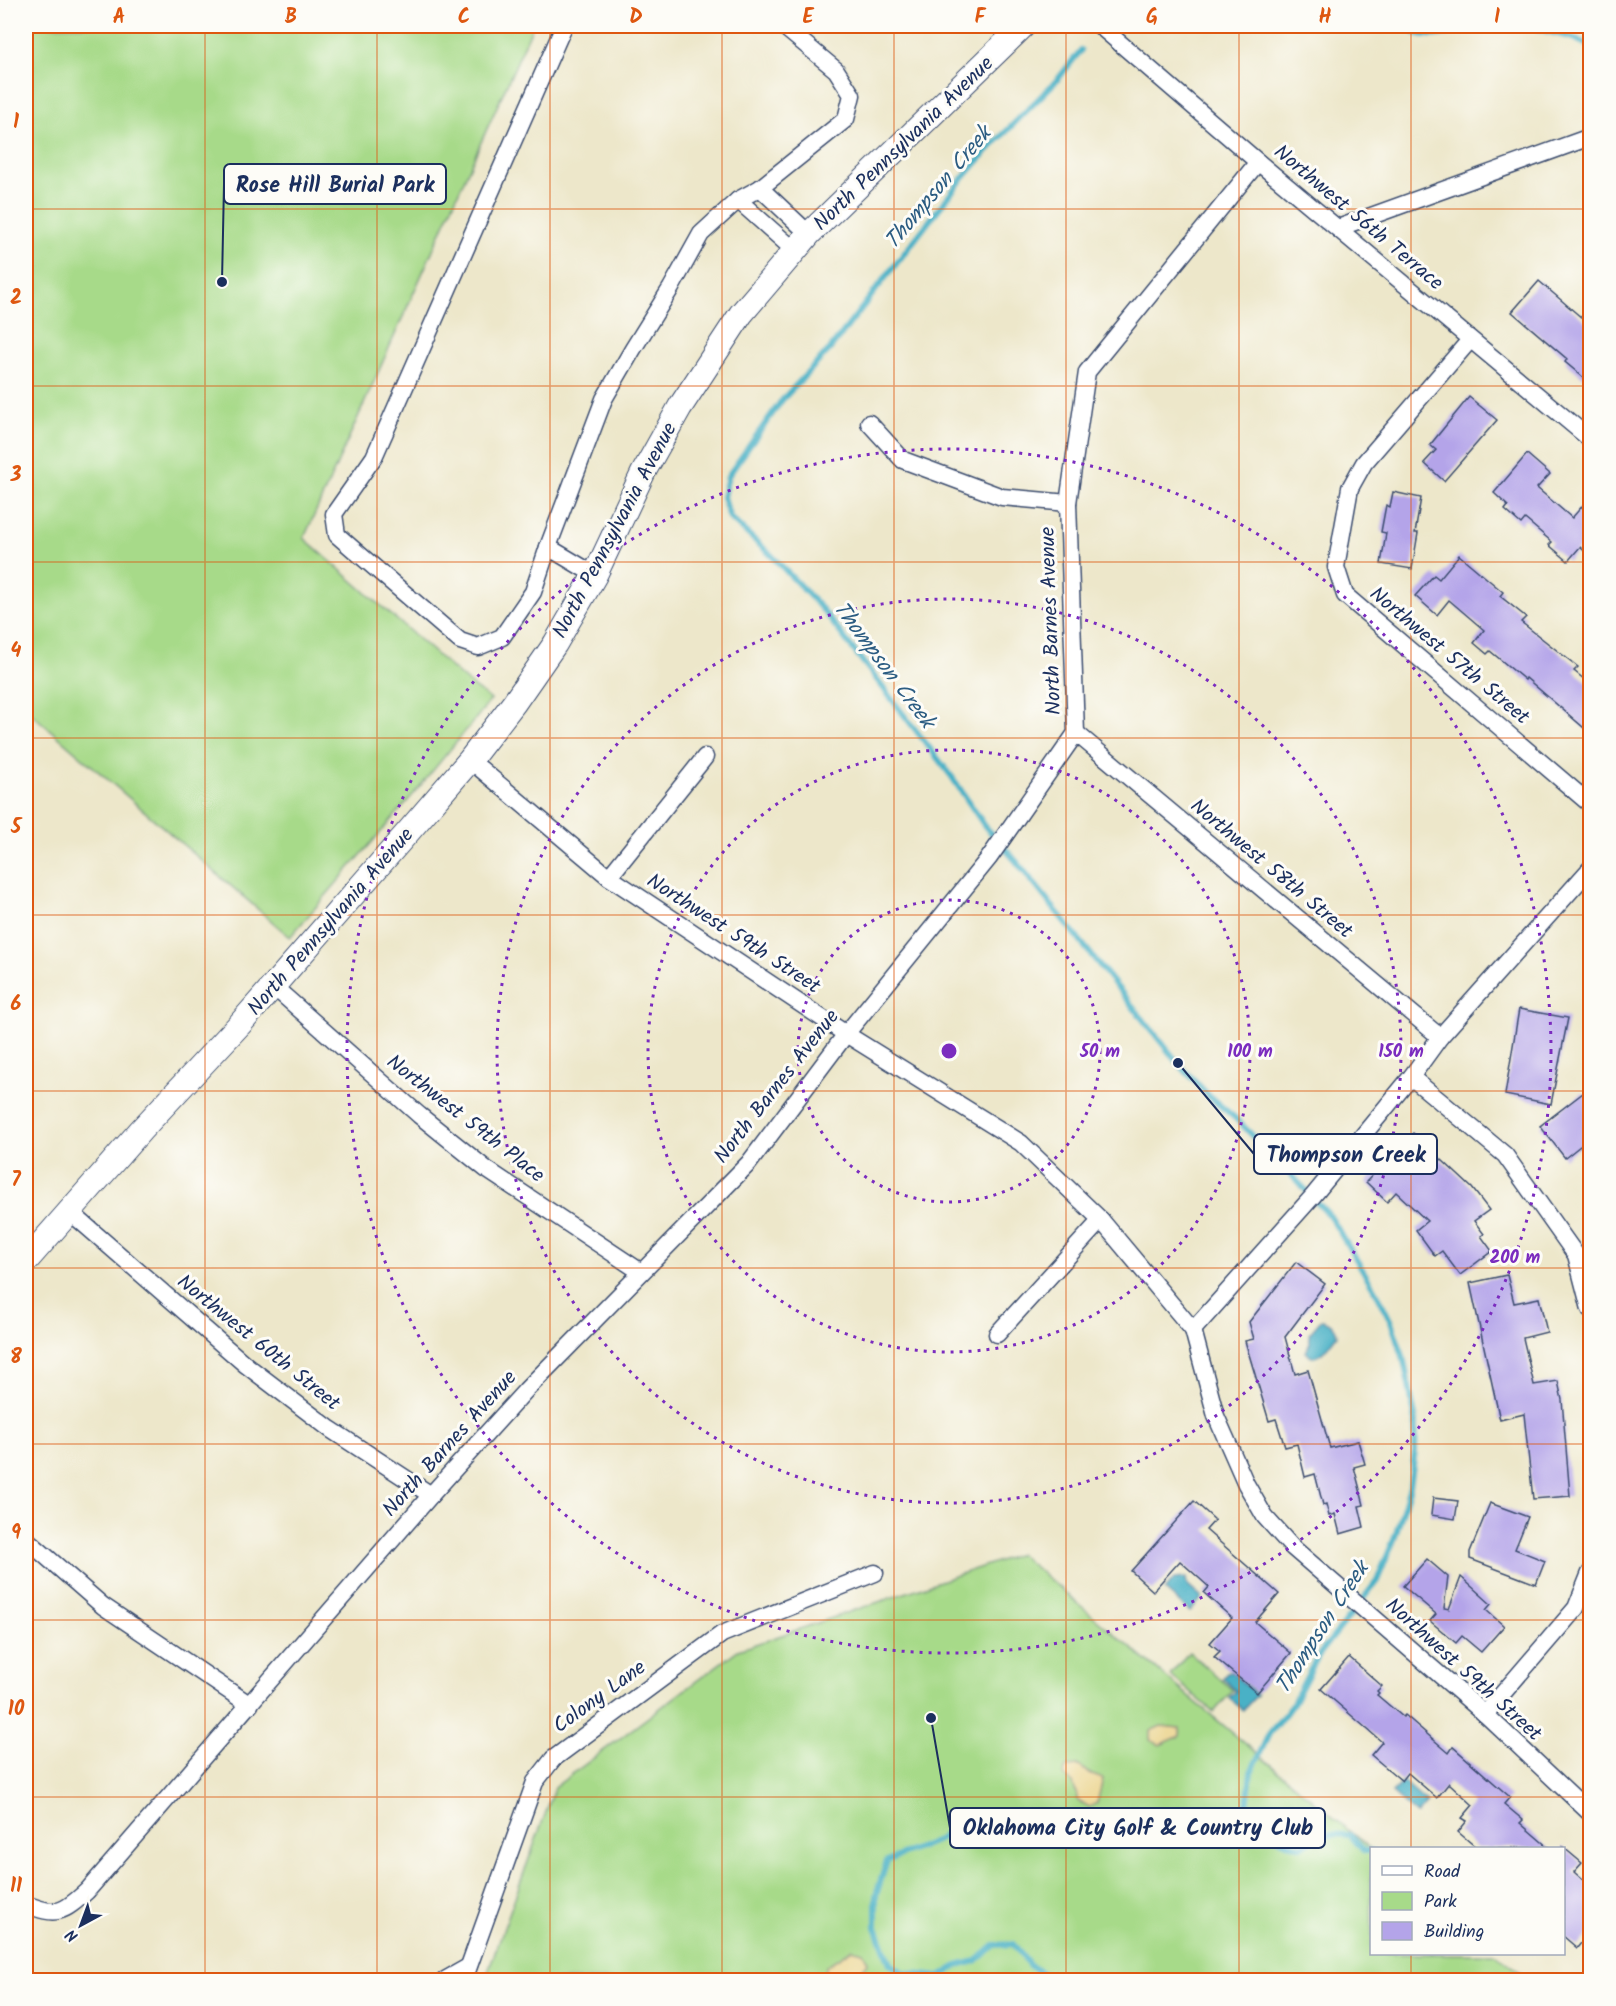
<svg xmlns="http://www.w3.org/2000/svg" width="1616" height="2006" font-family="Kalam,sans-serif">
<style>
.green{fill:#a7da89;stroke:#618474;stroke-width:1.5}
.sand{fill:#eeda9e;stroke:#84847e;stroke-width:1.5}
.water{fill:#48b1c6;stroke:#327092;stroke-width:1.5}
.lines{fill:none;stroke-linecap:round;stroke-linejoin:round}
.stream{stroke:#48b1c6;stroke-width:6}
.building{fill:#b4a4e9}
.street-casing{stroke:#3a4b6e;stroke-width:19}
.secondary-casing{stroke:#3a4b6e;stroke-width:26}
.street{stroke:#fff;stroke-width:16}
.secondary{stroke:#fff;stroke-width:24}
.grid{fill:none;stroke:#de5710;stroke-width:1.5;stroke-opacity:0.55}
.ring{fill:none;stroke:#7b2cbf;stroke-width:3;stroke-dasharray:3 6}
.labels{text-anchor:middle;stroke-width:6;stroke-linejoin:round;paint-order:stroke}
.street-label{font-size:21px;fill:#1b2f5e;stroke:#fdfcf7}
.water-label{font-size:22px;font-style:italic;fill:#2b5c82;stroke:#fdfcf7}
.centre{fill:#7b2cbf;stroke:#fdfcf7;stroke-width:3}
.ring-label{font-size:18px;text-anchor:middle;font-weight:bold;fill:#7b2cbf;stroke:#fdfcf7;stroke-width:6;stroke-linejoin:round;paint-order:stroke}
.leader{fill:none;stroke:#1b2f5e;stroke-width:2}
.callout-dot{fill:#1b2f5e;stroke:#fdfcf7;stroke-width:2}
.callout{fill:#fdfcf7;stroke:#1b2f5e;stroke-width:2}
.callout-label{font-size:22px;text-anchor:middle;font-weight:bold;fill:#1b2f5e}
.neatline{fill:none;stroke:#de5710;stroke-width:2}
.grid-label{font-size:20px;text-anchor:middle;font-weight:bold;fill:#de5710}
</style>
<rect width="100%" height="100%" fill="#fdfcf7"/>
<filter id="ink" filterUnits="userSpaceOnUse"><feTurbulence type="fractalNoise" baseFrequency=".0167" numOctaves="2"/><feDisplacementMap in="SourceGraphic" scale="12" xChannelSelector="R" yChannelSelector="G"/><feConvolveMatrix kernelMatrix="1 2 1 2 8 2 1 2 1" color-interpolation-filters="sRGB"/></filter>
<filter id="wash" filterUnits="userSpaceOnUse"><feTurbulence type="fractalNoise" baseFrequency=".008" numOctaves="4" result="noise"/><feDisplacementMap in="SourceGraphic" scale="24" xChannelSelector="R" yChannelSelector="G"/><feGaussianBlur stdDeviation="1.35" result="paint"/><feColorMatrix in="noise" values="0 0 0 0 0 0 0 0 0 0 0 0 0 0 0 0 0 1.4 0 .05"/><feComposite in="paint" operator="in"/></filter>
<g filter="url(#wash)">
<rect width="100%" height="100%" fill="#ede7ca"/>
<g class="green">
<path d="M 26,26 L 533,26 L 304,538 L 471,685 L 491,700 L 412,796 L 290,937 L 26,709 Z"/>
<path d="M 1019,1554 L 1371,1849 L 1372,1954 L 1497,1954 L 1529,1980 L 485,1980 L 555,1787 L 738,1650 Z"/>
<path d="M 1189,1652 L 1233,1690 L 1214,1712 L 1170,1675 Z"/>
</g>
<g class="sand">
<path d="M 1161,1726 L 1180,1728 L 1180,1736 L 1160,1745 L 1150,1740 L 1150,1731 Z"/>
<path d="M 1079,1766 L 1090,1774 L 1103,1779 L 1097,1803 L 1089,1807 L 1078,1800 L 1073,1783 L 1063,1776 L 1066,1767 Z"/>
<path d="M 852,1949 L 863,1952 L 868,1962 L 858,1974 L 835,1980 L 826,1976 L 826,1966 Z"/>
</g>
<g class="water">
<path d="M 1321,1320 C 1329,1320 1336,1327 1337,1335 C 1330,1343 1323,1357 1312,1357 L 1306,1352 L 1310,1343 L 1309,1334 Z"/>
<path d="M 1186,1578 L 1187,1585 L 1202,1598 L 1190,1612 L 1165,1590 L 1174,1579 Z"/>
<path d="M 1231,1672 L 1257,1695 L 1243,1710 L 1229,1698 L 1236,1691 L 1223,1678 L 1227,1673 Z"/>
<path d="M 1403,1782 L 1427,1803 L 1417,1815 L 1392,1793 Z"/>
</g>
<g class="lines">
<g class="stream">
<path d="M 1403,26 C 1423,43 1451,33 1474,26"/>
<path d="M 1528,26 L 1573,38 L 1590,46"/>
<path d="M 1247,1807 C 1265,1833 1271,1837 1301,1847 L 1322,1834 L 1350,1835 L 1364,1851 L 1372,1851"/>
<path d="M 1055,1980 L 1030,1966 L 1013,1944 L 994,1945 L 976,1961 L 957,1966 L 940,1977 L 905,1973 L 890,1964 L 876,1927 L 876,1895 L 887,1861 L 940,1839 L 957,1825 L 978,1816 L 1045,1825 L 1084,1846 L 1136,1826 L 1175,1823 L 1223,1835 L 1244,1832 L 1251,1772 L 1269,1734 L 1292,1705 L 1318,1656 L 1377,1581 L 1395,1537 L 1410,1486 L 1415,1452 L 1416,1421 L 1403,1356 L 1391,1322 L 1379,1297 L 1330,1216 L 1284,1167 L 1235,1118 L 1209,1096 L 1178,1063 L 1016,861 L 984,825 L 952,777 L 822,609 L 771,555 L 730,518 L 723,497 L 728,476 L 782,400 L 830,349 L 958,184 L 986,152 L 1058,79 L 1081,50"/>
</g>
</g>
<g id="blocks">
<g class="building">
<path d="M 1539,281 L 1590,325 L 1590,383 L 1565,362 L 1567,359 L 1512,312 Z"/>
<path d="M 1469,397 L 1497,420 L 1444,481 L 1424,463 L 1436,450 L 1430,445 Z"/>
<path d="M 1527,454 L 1550,474 L 1537,488 L 1572,518 L 1590,497 L 1590,556 L 1580,547 L 1568,561 L 1549,545 L 1552,542 L 1525,519 L 1521,524 L 1505,510 L 1508,506 L 1494,493 Z"/>
<path d="M 1393,492 L 1421,498 L 1415,533 L 1418,533 L 1412,569 L 1381,564 L 1386,533 L 1381,532 L 1386,505 L 1390,507 Z"/>
<path d="M 1459,555 L 1503,592 L 1500,596 L 1526,617 L 1521,622 L 1578,667 L 1574,671 L 1590,684 L 1590,733 L 1526,678 L 1525,680 L 1490,651 L 1487,654 L 1474,643 L 1484,630 L 1449,600 L 1437,615 L 1415,596 L 1434,575 L 1439,579 Z"/>
<path d="M 1519,1009 L 1568,1018 L 1551,1104 L 1505,1095 Z"/>
<path d="M 1583,1093 L 1590,1102 L 1590,1138 L 1565,1158 L 1540,1126 Z"/>
<path d="M 1413,1133 L 1472,1188 L 1489,1210 L 1474,1221 L 1484,1234 L 1481,1236 L 1492,1251 L 1460,1275 L 1442,1251 L 1435,1256 L 1416,1230 L 1427,1221 L 1396,1192 L 1387,1202 L 1366,1182 Z"/>
<path d="M 1296,1262 L 1325,1284 L 1285,1337 L 1295,1374 L 1308,1370 L 1330,1448 L 1358,1441 L 1365,1464 L 1354,1467 L 1364,1505 L 1359,1506 L 1364,1527 L 1340,1534 L 1335,1514 L 1329,1516 L 1326,1504 L 1323,1505 L 1315,1474 L 1305,1477 L 1297,1444 L 1285,1447 L 1276,1419 L 1269,1421 L 1245,1341 L 1254,1339 L 1249,1322 Z"/>
<path d="M 1507,1275 L 1514,1303 L 1539,1298 L 1547,1332 L 1523,1338 L 1534,1385 L 1558,1381 L 1562,1400 L 1570,1496 L 1533,1499 L 1524,1414 L 1500,1420 L 1470,1283 Z"/>
<path d="M 1433,1498 L 1458,1501 L 1455,1519 L 1431,1515 Z"/>
<path d="M 1194,1501 L 1215,1520 L 1206,1530 L 1279,1594 L 1255,1622 L 1291,1653 L 1257,1693 L 1214,1657 L 1220,1651 L 1210,1643 L 1232,1618 L 1204,1593 L 1209,1587 L 1180,1561 L 1153,1591 L 1131,1571 Z"/>
<path d="M 1490,1503 L 1528,1517 L 1515,1549 L 1545,1561 L 1536,1584 L 1470,1559 L 1470,1552 Z"/>
<path d="M 1427,1559 L 1448,1577 L 1444,1608 L 1449,1609 L 1461,1577 L 1491,1604 L 1486,1610 L 1504,1626 L 1481,1652 L 1462,1636 L 1456,1643 L 1430,1621 L 1436,1614 L 1403,1586 Z"/>
<path d="M 1349,1657 L 1382,1686 L 1377,1691 L 1379,1693 L 1377,1695 L 1403,1717 L 1405,1715 L 1449,1753 L 1453,1747 L 1510,1797 L 1504,1804 L 1523,1820 L 1520,1823 L 1549,1848 L 1477,1848 L 1458,1832 L 1467,1821 L 1462,1818 L 1473,1805 L 1449,1783 L 1437,1798 L 1408,1773 L 1402,1781 L 1371,1755 L 1382,1742 L 1321,1689 Z"/>
<path d="M 1563,1847 L 1582,1863 L 1574,1872 L 1590,1886 L 1590,1932 L 1577,1948 L 1563,1936 Z"/>
</g>
</g>
</g>
<g filter="url(#ink)">
<use href="#blocks" fill-opacity="0" stroke="#3a4b6e" stroke-width="1.5"/>
<g class="lines">
<g class="street-casing">
<g id="street">
<path d="M 564,26 L 374,457 L 334,514 L 337,535 L 353,549 L 460,641 L 478,647 L 502,637 L 533,592 L 548,547 L 595,575"/>
<path d="M 1100,26 L 1258,162 L 1590,439"/>
<path d="M 760,188 L 809,234"/>
<path d="M 738,200 L 794,250"/>
<path d="M 1338,228 L 1590,137"/>
<path d="M 1470,340 L 1364,463 L 1350,488 L 1336,567 L 1345,595 L 1590,804"/>
<path d="M 869,423 L 903,460 L 1002,497 L 1068,503"/>
<path d="M 548,547 L 604,399 L 633,349 L 671,288 L 701,234 L 738,200 L 760,188 L 846,119 L 852,95 L 836,70 L 783,26"/>
<path d="M 1076,733 L 1440,1037"/>
<path d="M 470,760 L 609,877 L 846,1034 L 1021,1143 L 1101,1220 L 1193,1330 L 1216,1416 L 1246,1484 L 1265,1517 L 1292,1547 L 1485,1714 L 1590,1813"/>
<path d="M 609,877 L 705,757"/>
<path d="M 273,986 L 419,1115 L 486,1169 L 641,1272"/>
<path d="M 1411,1077 L 1505,1155 L 1576,1255 L 1590,1309"/>
<path d="M 69,1211 L 246,1365 L 330,1429 L 431,1495"/>
<path d="M 1193,1330 L 1313,1196 L 1411,1077 L 1440,1037 L 1590,869"/>
<path d="M 997,1334 L 1101,1220"/>
<path d="M 26,1539 L 103,1606 L 250,1705"/>
<path d="M 1485,1714 L 1576,1608 L 1590,1573"/>
<path d="M 26,1904 C 57,1917 63,1913 87,1891 L 431,1495 L 526,1390 L 749,1163 L 846,1034 L 989,858 L 1076,733 L 1068,503 L 1087,372 L 1258,162"/>
<path d="M 445,1980 L 468,1967"/>
<path d="M 464,1980 L 535,1782 L 553,1759 L 722,1634 L 875,1573"/>
</g>
</g>
<g class="secondary-casing">
<path id="secondary" d="M 26,1261 L 141,1130 L 240,1024 L 408,832 L 470,760 L 514,703 L 555,644 L 595,575 L 643,473 L 680,407 L 741,314 L 809,234 L 1023,26"/>
</g>
<use href="#street" class="street"/>
<use href="#secondary" class="secondary"/>
</g>
</g>
<path class="grid" d="M 205,26 L 205,1980M 377,26 L 377,1980M 550,26 L 550,1980M 722,26 L 722,1980M 894,26 L 894,1980M 1066,26 L 1066,1980M 1239,26 L 1239,1980M 1411,26 L 1411,1848M 26,209 L 1590,209M 26,386 L 1590,386M 26,562 L 1590,562M 26,738 L 1590,738M 26,915 L 1590,915M 26,1091 L 1590,1091M 26,1268 L 1590,1268M 26,1444 L 1590,1444M 26,1620 L 1590,1620M 26,1797 L 1590,1797M 1411,1954 L 1411,1980"/>
<g class="ring">
<circle cx="949" cy="1051" r="151"/>
<circle cx="949" cy="1051" r="301"/>
<circle cx="949" cy="1051" r="452"/>
<circle cx="949" cy="1051" r="602"/>
</g>
<g class="labels">
<g class="street-label">
<text transform="translate(903 143) rotate(-44)" y="7">North Pennsylvania Avenue</text>
<text transform="translate(1359 217) rotate(40)" y="7">Northwest 56th Terrace</text>
<text transform="translate(614 530) rotate(-62)" y="7">North Pennsylvania Avenue</text>
<text transform="translate(1050 621) rotate(-92)" y="7">North Barnes Avenue</text>
<text transform="translate(1450 655) rotate(40)" y="7">Northwest 57th Street</text>
<text transform="translate(1272 868) rotate(40)" y="7">Northwest 58th Street</text>
<text transform="translate(330 921) rotate(-49)" y="7">North Pennsylvania Avenue</text>
<text transform="translate(734 933) rotate(33)" y="7">Northwest 59th Street</text>
<text transform="translate(776 1086) rotate(-52)" y="7">North Barnes Avenue</text>
<text transform="translate(466 1118) rotate(38)" y="7">Northwest 59th Place</text>
<text transform="translate(259 1342) rotate(39)" y="7">Northwest 60th Street</text>
<text transform="translate(449 1443) rotate(-48)" y="7">North Barnes Avenue</text>
<text transform="translate(1464 1669) rotate(42)" y="7">Northwest 59th Street</text>
<text transform="translate(599 1696) rotate(-36)" y="7">Colony Lane</text>
</g>
<g class="water-label">
<text transform="translate(937 187) rotate(-50)" y="8">Thompson Creek</text>
<text transform="translate(885 664) rotate(53)" y="8">Thompson Creek</text>
<text transform="translate(1321 1627) rotate(-57)" y="8">Thompson Creek</text>
</g>
</g>
<circle cx="949" cy="1051" r="9" class="centre"/>
<g class="ring-label">
<text x="1100" y="1057">50 m</text>
<text x="1250" y="1057">100 m</text>
<text x="1401" y="1057">150 m</text>
<text x="1515" y="1263">200 m</text>
</g>
<path class="leader" d="M222 282L224 184M1178 1063L1254 1154M931 1718L950 1828"/>
<g class="callout-dot">
<circle cx="222" cy="282" r="6"/>
<circle cx="1178" cy="1063" r="6"/>
<circle cx="931" cy="1718" r="6"/>
</g>
<g class="callout">
<rect x="224" y="164" width="222" height="40" rx="6"/>
<rect x="1254" y="1134" width="183" height="40" rx="6"/>
<rect x="950" y="1808" width="375" height="40" rx="6"/>
</g>
<g class="callout-label">
<text x="335" y="192">Rose Hill Burial Park</text>
<text x="1346" y="1162">Thompson Creek</text>
<text x="1138" y="1835">Oklahoma City Golf &amp; Country Club</text>
</g>
<rect width="1616" height="2006" fill="none" stroke="#fdfcf7" stroke-width="66"/>
<rect x="1370" y="1847" width="195" height="108" fill="#fdfcf7" stroke="#a3aaba" stroke-width="1.5"/>
<rect x="1382" y="1866" width="30" height="9" fill="#ffffff" stroke="#a3aaba" stroke-width="1.5"/>
<text x="1424" y="1877" font-size="18" fill="#1b2f5e">Road</text>
<rect x="1382" y="1892" width="30" height="18" fill="#a7da89" stroke="#a3aaba" stroke-width="1.5"/>
<text x="1424" y="1907" font-size="18" fill="#1b2f5e">Park</text>
<rect x="1382" y="1922" width="30" height="18" fill="#b4a4e9" stroke="#a3aaba" stroke-width="1.5"/>
<text x="1424" y="1937" font-size="18" fill="#1b2f5e">Building</text>
<g transform="translate(81 1925) rotate(221)" stroke="#fdfcf7" stroke-width="4.5" paint-order="stroke">
<path d="M0-4.5L10 22L0 15L-10 22Z" fill="#1b2f5e"/>
<text y="-9" font-size="16" font-weight="bold" text-anchor="middle" fill="#1b2f5e">N</text>
</g>
<rect x="33" y="33" width="1550" height="1940" class="neatline"/>
<g class="grid-label">
<text x="119" y="23">A</text>
<text x="291" y="23">B</text>
<text x="464" y="23">C</text>
<text x="636" y="23">D</text>
<text x="808" y="23">E</text>
<text x="980" y="23">F</text>
<text x="1152" y="23">G</text>
<text x="1325" y="23">H</text>
<text x="1497" y="23">I</text>
<text x="16" y="128">1</text>
<text x="16" y="304">2</text>
<text x="16" y="481">3</text>
<text x="16" y="657">4</text>
<text x="16" y="833">5</text>
<text x="16" y="1010">6</text>
<text x="16" y="1186">7</text>
<text x="16" y="1363">8</text>
<text x="16" y="1539">9</text>
<text x="16" y="1715">10</text>
<text x="16" y="1892">11</text>
</g>
</svg>
